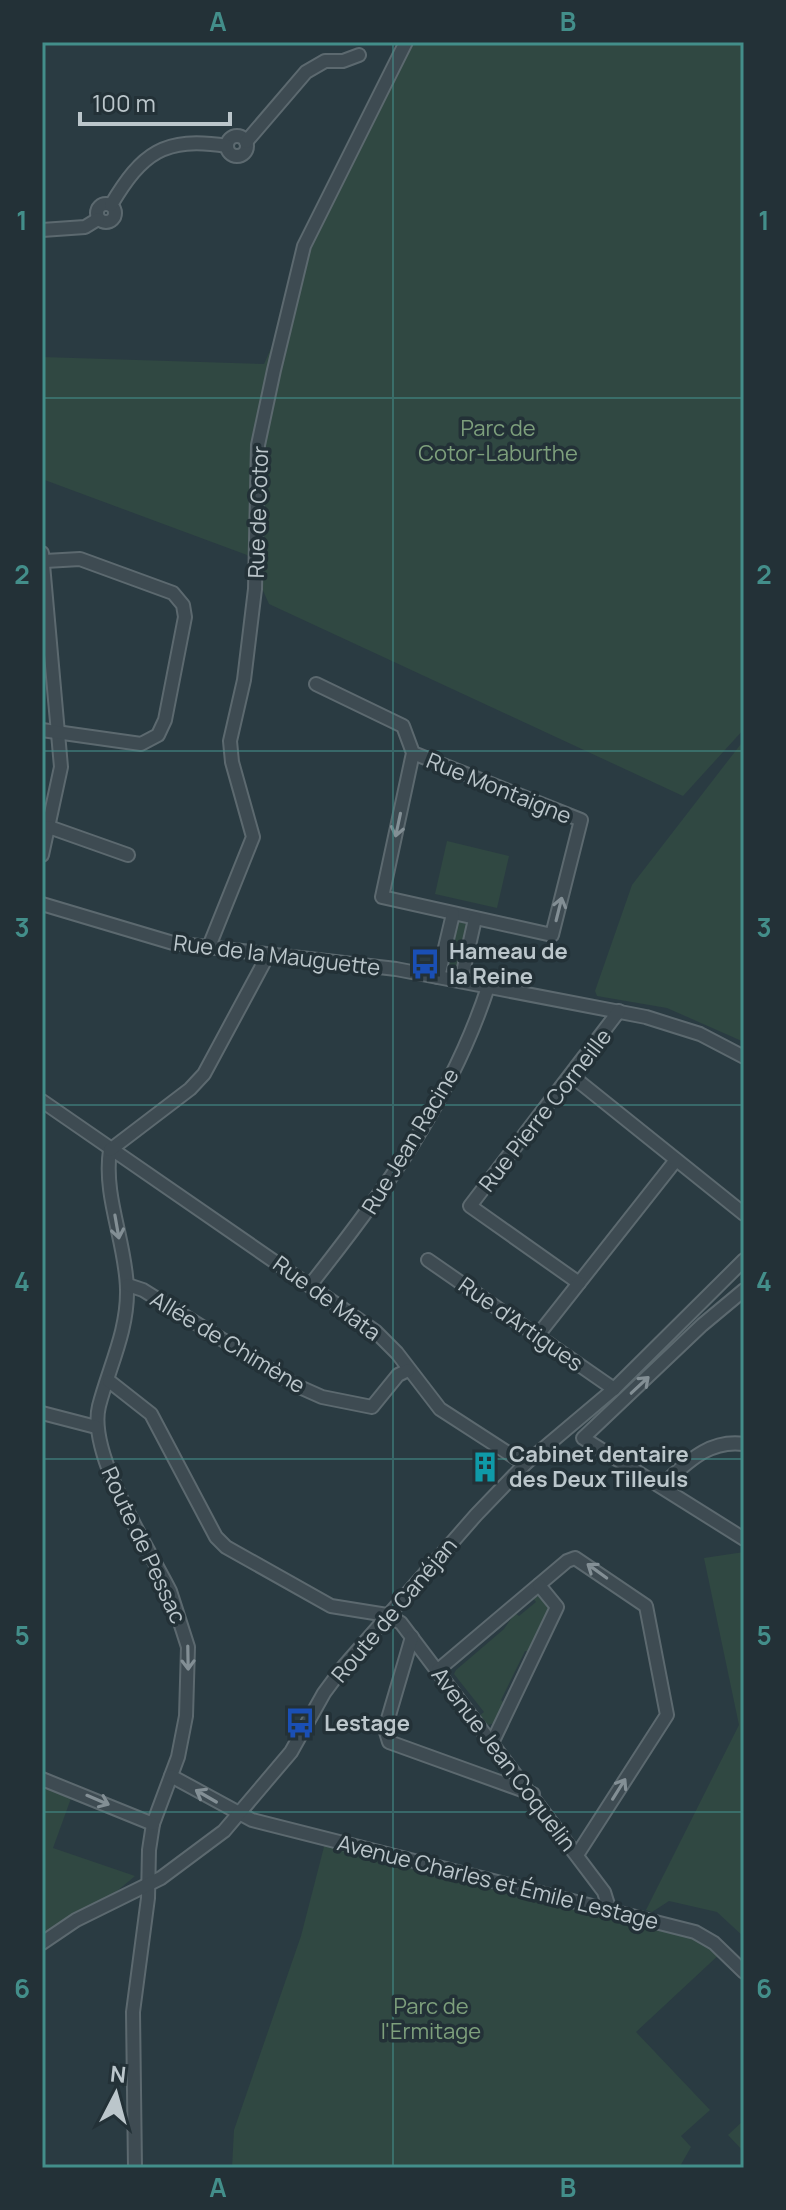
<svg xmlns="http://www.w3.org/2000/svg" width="786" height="2210" font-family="Manrope,sans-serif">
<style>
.green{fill:#304842}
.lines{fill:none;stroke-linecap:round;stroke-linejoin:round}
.minor-casing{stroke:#5c696f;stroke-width:16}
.minor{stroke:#3e4b52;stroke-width:12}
.oneway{stroke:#838f95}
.grid{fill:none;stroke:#438e8a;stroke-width:2;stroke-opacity:0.55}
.labels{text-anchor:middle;stroke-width:7;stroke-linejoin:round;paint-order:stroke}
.park-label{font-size:22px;fill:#7d9f7c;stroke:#233137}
.street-label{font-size:22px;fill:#bbc6cb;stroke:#233137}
.poi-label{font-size:22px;font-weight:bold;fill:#bbc6cb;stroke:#233137;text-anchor:start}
.neatline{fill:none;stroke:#438e8a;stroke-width:3}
.grid-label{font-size:26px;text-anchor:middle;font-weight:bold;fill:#438e8a}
</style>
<rect width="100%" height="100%" fill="#2a3b42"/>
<g class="green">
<path d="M 399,42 L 744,42 L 744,729 L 683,796 L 269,604 L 247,555 L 42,479 L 42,357 L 264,364 L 277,335 L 297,245 Z"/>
<path d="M 744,740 L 744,1042 L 667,1008 L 597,996 L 595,991 L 632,885 Z"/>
<path d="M 447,841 L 509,856 L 497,908 L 435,894 Z"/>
<path d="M 457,920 L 468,925 L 456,970 L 446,968 Z"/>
<path d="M 744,1552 L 744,1937 L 717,1912 L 669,1901 L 652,1912 L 646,1910 L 739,1725 L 704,1558 Z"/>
<path d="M 537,1593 L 552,1605 L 532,1653 L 525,1651 L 501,1700 L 507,1705 L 499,1722 L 488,1725 L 479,1716 L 484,1712 L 454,1674 L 456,1670 L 504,1629 L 515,1613 L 519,1616 L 536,1602 L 532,1597 Z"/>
<path d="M 42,1779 L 74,1790 L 53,1848 L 135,1876 L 117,1891 L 42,1935 Z"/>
<path d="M 326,1839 L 695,1932 L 723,1951 L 636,2032 L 710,2110 L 681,2136 L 691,2147 L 679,2168 L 232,2168 L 234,2130 L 301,1936 Z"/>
<path d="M 744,2120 L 744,2152 L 728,2135 Z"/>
</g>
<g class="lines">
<g class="minor-casing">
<g id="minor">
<circle cx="237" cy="146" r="10"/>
<path d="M 246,142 L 306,72 L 325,61 L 343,61 L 359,55"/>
<circle cx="106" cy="213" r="9"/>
<path d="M 111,205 C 142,153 164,136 227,146"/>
<path d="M 42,230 L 85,227 L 98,219"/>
<path d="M 42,553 L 61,767 L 42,855"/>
<path d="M 316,684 L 403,726 L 413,753 L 382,897 L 552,935 L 581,820 L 413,753"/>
<path d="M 42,730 L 141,744 L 158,735 L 165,720 L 185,617 L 183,605 L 173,593 L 80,559 L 45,561"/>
<path d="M 49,827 L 128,855"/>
<path d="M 42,904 L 173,943 L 396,969 L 646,1017 L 700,1034 L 744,1057"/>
<path d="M 208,949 L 253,837 L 232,762 L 230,741 L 244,680 L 255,589 L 258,445 L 274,370 L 304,246 L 406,42"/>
<path d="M 438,977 L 453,914"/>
<path d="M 461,981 L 475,919"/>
<path d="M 619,1011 L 470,1206 L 579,1283 L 676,1160"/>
<path d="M 572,1076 L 744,1214"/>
<path d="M 42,1101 L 375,1331 L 397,1353 L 440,1409 L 525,1464"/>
<path d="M 110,1150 C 103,1197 126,1242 127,1289 C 128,1331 109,1367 99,1406 C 87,1454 148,1547 170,1591 L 188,1647 L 186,1716 L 178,1757 L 153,1824 L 149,1850 L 148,1898 L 133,2012 L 135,2168"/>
<path d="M 110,1150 L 190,1089 L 204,1074 L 268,955"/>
<path d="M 428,1260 L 614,1389"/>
<path d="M 311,1284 C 384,1192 451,1100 488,987"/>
<path d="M 128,1285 L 143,1290 L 295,1385 L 322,1397 L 372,1407 L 398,1375 L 408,1370"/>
<path d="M 744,1290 L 702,1325 L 583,1438 L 744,1539"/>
<path d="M 538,1335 L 579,1283"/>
<path d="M 109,1381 L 151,1414 L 216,1537 L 226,1547 L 331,1606 L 387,1615 L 401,1623 L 604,1892 L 610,1911"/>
<path d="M 42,1413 L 96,1427"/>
<path d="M 661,1486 C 686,1464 708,1439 744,1444"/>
<path d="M 412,1637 L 385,1729 L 389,1742 L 533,1794"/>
<path d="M 438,1670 L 567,1561 L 575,1558 L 646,1606 L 667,1715 L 577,1855"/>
<path d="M 492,1743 L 557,1607 L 539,1585"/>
<path d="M 171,1776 L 252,1820 L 695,1932 L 714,1943 L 744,1972"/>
<path d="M 42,1779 L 153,1824"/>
<path d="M 42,1943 L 76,1920 L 161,1878 L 224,1831 L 291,1752 L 324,1693 L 344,1666 L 476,1515 L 525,1464 L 614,1389 L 744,1260"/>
</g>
</g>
<use href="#minor" class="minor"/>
</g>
<defs><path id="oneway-shaft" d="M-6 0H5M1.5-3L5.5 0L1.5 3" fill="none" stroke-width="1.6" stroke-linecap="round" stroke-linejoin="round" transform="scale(2)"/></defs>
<g class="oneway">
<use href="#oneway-shaft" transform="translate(398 825) rotate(102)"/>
<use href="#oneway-shaft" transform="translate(559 909) rotate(-76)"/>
<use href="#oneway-shaft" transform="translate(117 1227) rotate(80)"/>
<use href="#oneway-shaft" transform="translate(640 1385) rotate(-43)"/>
<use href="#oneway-shaft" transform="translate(597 1571) rotate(-144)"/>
<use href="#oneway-shaft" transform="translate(188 1658) rotate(89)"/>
<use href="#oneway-shaft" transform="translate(619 1789) rotate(-58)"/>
<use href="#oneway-shaft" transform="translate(206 1796) rotate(-150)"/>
<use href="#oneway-shaft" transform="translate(98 1800) rotate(23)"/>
</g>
<path class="grid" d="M 393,42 L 393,2168M 42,398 L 744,398M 42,751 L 744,751M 42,1105 L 744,1105M 42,1459 L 744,1459M 42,1812 L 744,1812"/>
<defs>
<g id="bus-bare" transform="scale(2.4)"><path d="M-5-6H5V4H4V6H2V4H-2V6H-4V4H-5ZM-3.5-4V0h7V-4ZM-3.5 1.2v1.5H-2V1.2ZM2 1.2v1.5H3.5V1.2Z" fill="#1a4fb4" stroke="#233137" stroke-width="2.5" paint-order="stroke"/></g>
<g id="building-bare" transform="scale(2.4)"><path d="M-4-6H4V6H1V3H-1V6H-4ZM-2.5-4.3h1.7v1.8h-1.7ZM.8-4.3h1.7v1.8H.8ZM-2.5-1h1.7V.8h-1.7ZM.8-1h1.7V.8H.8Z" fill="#0f9aa8" stroke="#233137" stroke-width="2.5" paint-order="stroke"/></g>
</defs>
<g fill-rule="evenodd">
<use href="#bus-bare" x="425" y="964"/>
<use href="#building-bare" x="485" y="1467"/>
<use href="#bus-bare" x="300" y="1723"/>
</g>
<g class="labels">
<g class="park-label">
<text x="498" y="436">Parc de<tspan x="498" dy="25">Cotor-Laburthe</tspan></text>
<text x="431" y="2014">Parc de<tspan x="431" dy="25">l'Ermitage</tspan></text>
</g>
<g class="street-label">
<text transform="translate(258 512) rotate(-88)" y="8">Rue de Cotor</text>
<text transform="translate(499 788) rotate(22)" y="8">Rue Montaigne</text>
<text transform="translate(277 955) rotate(7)" y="8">Rue de la Mauguette</text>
<text transform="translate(545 1110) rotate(-52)" y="8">Rue Pierre Corneille</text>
<text transform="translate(410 1141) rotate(-59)" y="8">Rue Jean Racine</text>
<text transform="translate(327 1298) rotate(36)" y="8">Rue de Mata</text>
<text transform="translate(521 1324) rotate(35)" y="8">Rue d'Artigues</text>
<text transform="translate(228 1342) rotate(31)" y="8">Allée de Chimène</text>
<text transform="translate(144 1545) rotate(65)" y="8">Route de Pessac</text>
<text transform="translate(394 1610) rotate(-50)" y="8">Route de Canéjan</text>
<text transform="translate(504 1759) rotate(53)" y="8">Avenue Jean Coquelin</text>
<text transform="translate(498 1882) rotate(14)" y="8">Avenue Charles et Émile Lestage</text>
</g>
<g class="poi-label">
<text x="449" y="959">Hameau de<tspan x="449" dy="25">la Reine</tspan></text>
<text x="509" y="1462">Cabinet dentaire<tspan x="509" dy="25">des Deux Tilleuls</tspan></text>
<text x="324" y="1731">Lestage</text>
</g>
</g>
<rect width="786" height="2210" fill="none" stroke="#233137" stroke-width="88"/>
<g transform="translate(116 2094) rotate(6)" stroke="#233137" stroke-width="6" paint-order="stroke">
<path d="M0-6L14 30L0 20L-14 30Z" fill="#bbc6cb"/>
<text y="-12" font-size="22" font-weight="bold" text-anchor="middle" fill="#bbc6cb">N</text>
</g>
<path d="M80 112v12h150v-12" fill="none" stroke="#bbc6cb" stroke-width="4"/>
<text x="92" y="112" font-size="24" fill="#bbc6cb" stroke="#233137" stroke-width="6" paint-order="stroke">100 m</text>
<rect x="44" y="44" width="698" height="2122" class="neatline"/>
<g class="grid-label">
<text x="218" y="31">A</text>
<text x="568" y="31">B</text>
<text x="22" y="230">1</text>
<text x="764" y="230">1</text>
<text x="22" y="584">2</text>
<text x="764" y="584">2</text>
<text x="22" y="937">3</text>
<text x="764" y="937">3</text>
<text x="22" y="1291">4</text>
<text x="764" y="1291">4</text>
<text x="22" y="1645">5</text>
<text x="764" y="1645">5</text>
<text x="22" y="1998">6</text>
<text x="764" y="1998">6</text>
<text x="218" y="2197">A</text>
<text x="568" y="2197">B</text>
</g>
</svg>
